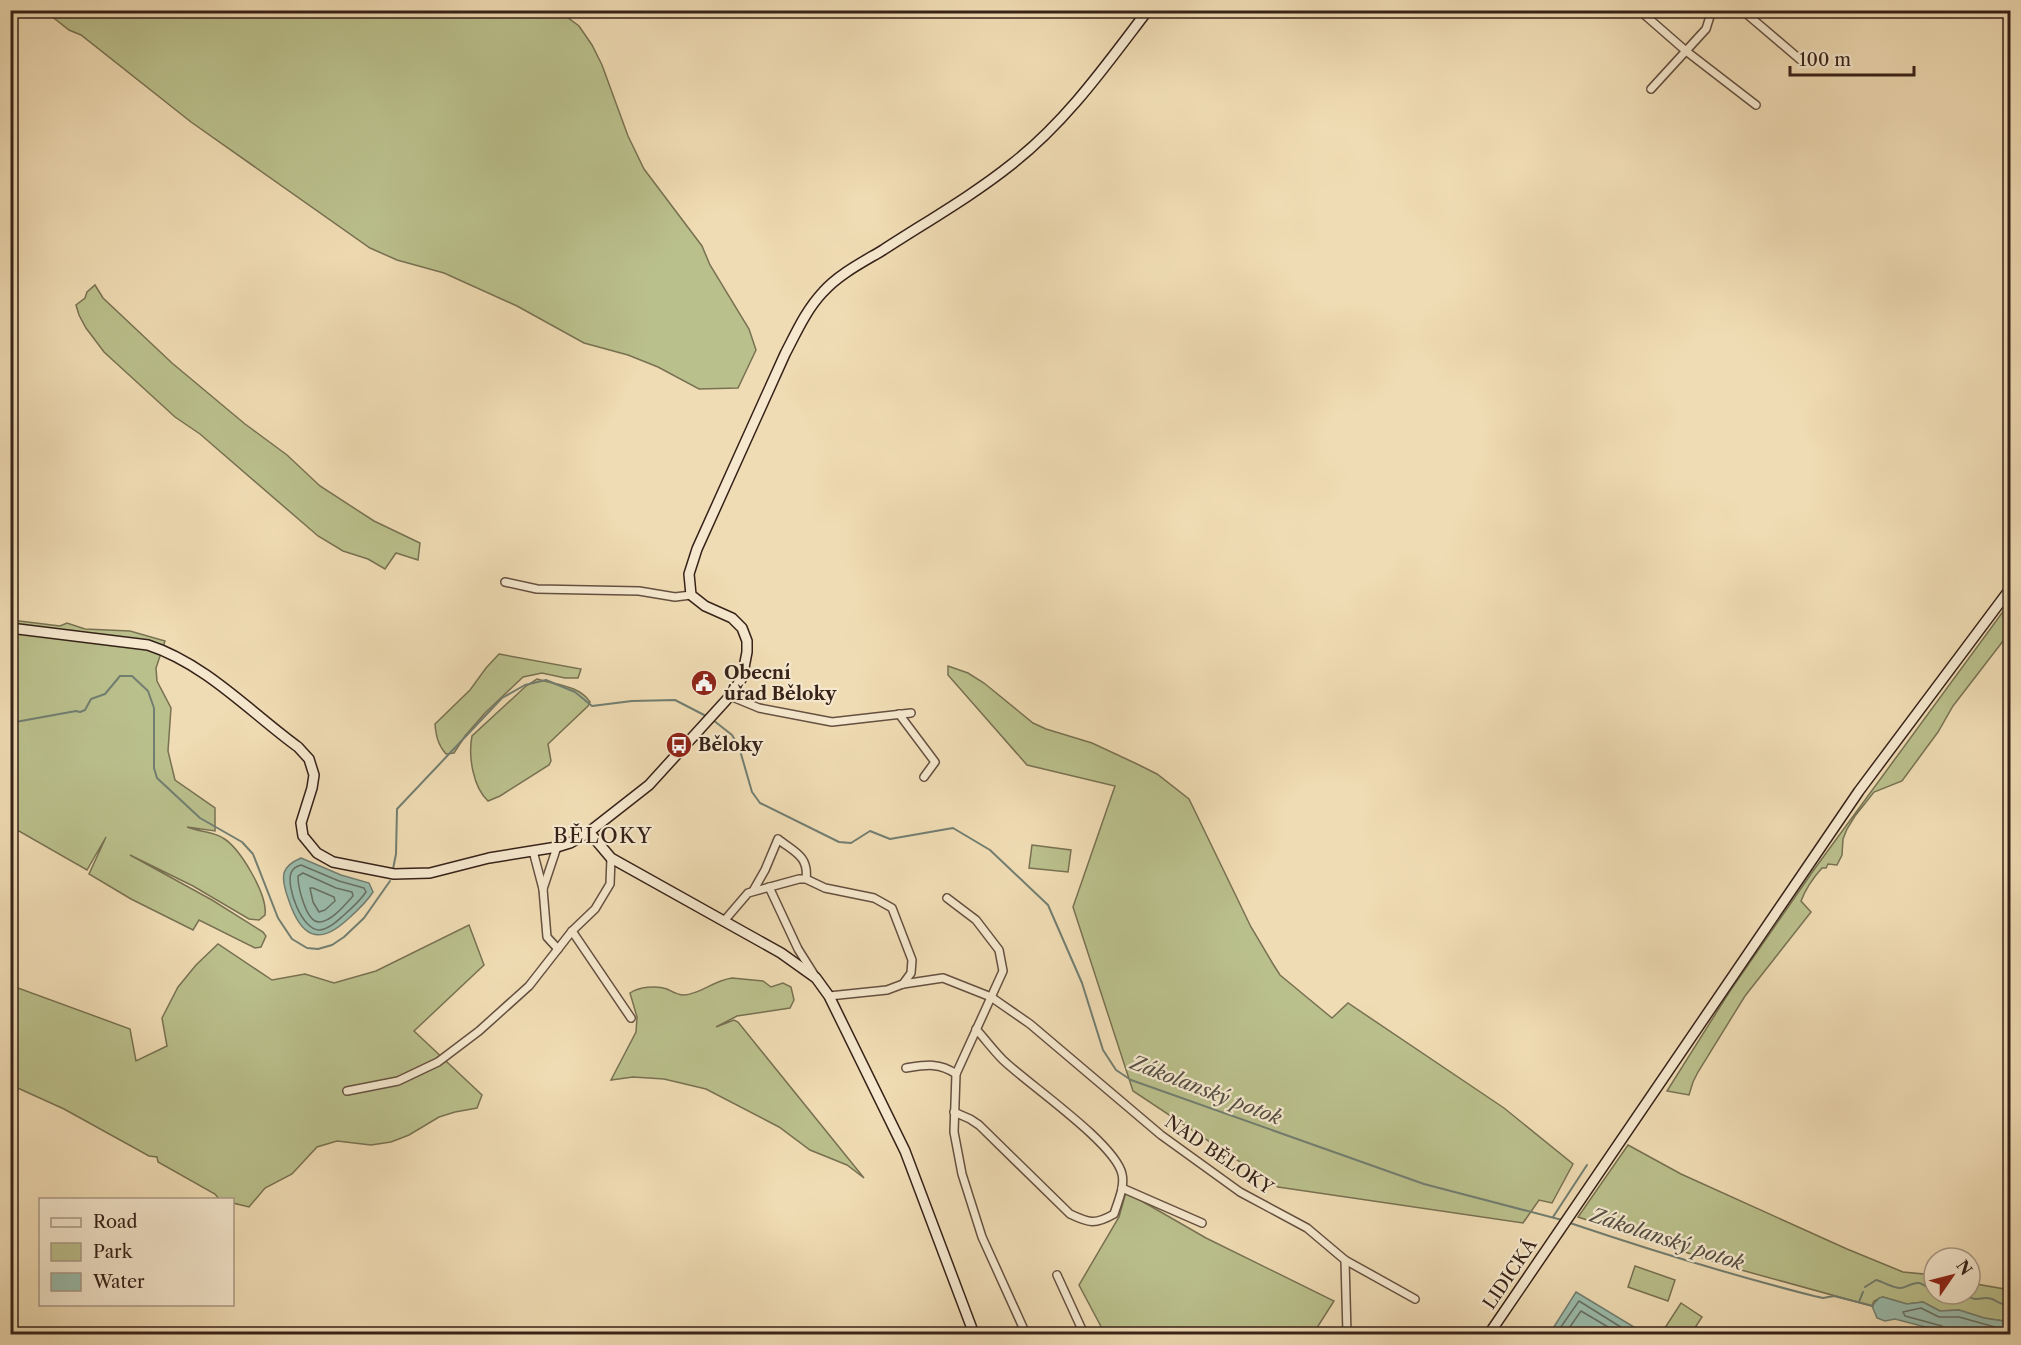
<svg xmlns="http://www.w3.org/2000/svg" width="2021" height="1345" font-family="'Libre Caslon Text',serif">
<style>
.green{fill:#bac08c;stroke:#787152;stroke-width:1.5}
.water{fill:#9abcac;stroke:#727e71;stroke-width:1.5}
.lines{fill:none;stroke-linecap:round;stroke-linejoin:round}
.shore{stroke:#686f62;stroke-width:1.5}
.stream{stroke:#727e71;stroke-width:2}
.street-casing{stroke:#655040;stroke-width:10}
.secondary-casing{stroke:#372219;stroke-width:12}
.street{stroke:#f5e8ce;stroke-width:7}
.secondary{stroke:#f5e8ce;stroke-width:9}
.labels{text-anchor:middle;stroke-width:4.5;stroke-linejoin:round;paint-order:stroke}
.poi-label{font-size:18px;font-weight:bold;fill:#372219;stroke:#f5e8ce;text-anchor:start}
.street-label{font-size:18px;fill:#372219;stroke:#f5e8ce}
.water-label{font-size:20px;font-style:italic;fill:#555045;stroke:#f5e8ce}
.quarter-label{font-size:21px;letter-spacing:1.5px;fill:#372219;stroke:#f5e8ce}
</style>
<rect width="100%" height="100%" fill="#f0dcb4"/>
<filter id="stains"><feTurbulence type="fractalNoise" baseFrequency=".00333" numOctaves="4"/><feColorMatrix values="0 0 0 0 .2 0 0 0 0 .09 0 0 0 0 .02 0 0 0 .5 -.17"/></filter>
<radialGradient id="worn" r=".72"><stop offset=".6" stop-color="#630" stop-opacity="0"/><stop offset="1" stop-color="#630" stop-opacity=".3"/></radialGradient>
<g class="green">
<path d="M 45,11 L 559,11 L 579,26 L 592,45 L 602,65 L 628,136 L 644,169 L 702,246 L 710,265 L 749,329 L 756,350 L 738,388 L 699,389 L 658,367 L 628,355 L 584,343 L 517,306 L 444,273 L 397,260 L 370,248 L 191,122 L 81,35 L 69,30 Z"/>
<path d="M 95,285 L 103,298 L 172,363 L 245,424 L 287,455 L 320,486 L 374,521 L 420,543 L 418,560 L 396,553 L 385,569 L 368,559 L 343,551 L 318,536 L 200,434 L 175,417 L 104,352 L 86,328 L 79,315 L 76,305 L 85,298 L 87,292 Z"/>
<path d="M 2010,602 L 2010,632 L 1953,706 L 1938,732 L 1902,781 L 1874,792 L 1855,816 L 1847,829 L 1843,839 L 1842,855 L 1837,865 L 1828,864 L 1826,868 L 1822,868 C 1812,879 1806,888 1801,901 L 1811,912 L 1745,996 L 1698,1072 L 1693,1082 L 1689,1095 L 1667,1091 L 1730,991 L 1813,871 Z"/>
<path d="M 11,620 L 60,626 L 67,623 L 85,629 L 130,631 L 165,641 L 156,668 L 157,681 L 171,708 L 168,751 L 175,780 L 215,808 L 215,831 L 187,827 C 199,832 213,831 223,838 C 240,848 268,895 265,915 L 259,920 L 249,919 L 193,886 L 130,855 L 212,900 L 263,932 L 266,936 L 261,947 L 255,948 L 199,920 L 193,930 L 131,899 L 89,874 L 106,837 L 87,870 L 12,827 L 11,829 Z"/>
<path d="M 499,654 L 581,669 L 578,678 L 565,678 L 542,673 L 523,677 L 485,713 L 465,736 L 454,753 L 446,754 C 438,745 436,736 435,724 L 470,690 L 486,668 Z"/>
<path d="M 948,666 L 968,673 L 984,683 L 1033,723 L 1046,729 L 1092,743 L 1137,764 L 1157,774 L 1189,799 L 1251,927 L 1273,964 L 1280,975 L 1332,1018 L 1348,1003 L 1504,1108 L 1573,1164 L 1552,1203 L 1539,1200 L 1523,1223 L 1278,1187 L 1133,1091 L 1073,907 L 1115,786 L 1027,765 L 948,675 Z"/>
<path d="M 537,679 C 555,685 579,685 590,702 L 588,706 L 548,744 L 551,761 L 549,765 L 500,796 L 488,801 C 473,787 468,756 472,736 L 526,686 Z"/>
<path d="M 1032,845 L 1071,850 L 1068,872 L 1029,868 Z"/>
<path d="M 469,925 L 484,965 L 414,1031 L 482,1095 L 477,1108 L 455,1112 L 439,1117 L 409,1135 L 391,1142 L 371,1145 L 337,1141 L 317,1147 L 292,1174 L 265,1188 L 249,1207 L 233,1203 L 232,1200 L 219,1199 L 215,1194 L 158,1162 L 157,1157 L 149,1156 L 64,1109 L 11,1085 L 10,985 L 130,1029 L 136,1061 L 167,1046 L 162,1018 L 178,987 L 196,965 L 218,944 L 272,980 L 305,974 L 334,983 L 376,971 Z"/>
<path d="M 732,978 L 763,981 L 771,987 L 783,983 L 791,987 L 794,1000 L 790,1008 L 737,1016 L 716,1027 L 734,1020 L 738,1022 L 864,1178 L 847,1165 L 810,1150 L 779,1127 L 706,1089 L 664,1079 L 633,1077 L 611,1080 L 636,1032 L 637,1017 L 630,993 C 639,987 656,985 667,989 C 673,992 677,995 684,995 C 701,994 712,981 732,978 Z"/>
<path d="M 1628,1145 L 1681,1174 L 1847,1249 L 1903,1272 L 1934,1275 L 1934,1294 L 1970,1294 L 1970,1283 L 2010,1290 L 2010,1322 L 1984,1318 L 1959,1310 L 1940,1311 L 1923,1302 L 1907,1304 L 1883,1297 L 1874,1301 L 1872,1306 L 1734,1268 L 1578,1217 Z"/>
<path d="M 1126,1192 L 1206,1238 L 1334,1301 L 1313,1334 L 1105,1334 L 1079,1285 L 1119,1217 Z"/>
<path d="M 1635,1266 L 1675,1280 L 1668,1301 L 1628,1287 Z"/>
<path d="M 1681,1303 L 1702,1317 L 1691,1334 L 1661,1334 Z"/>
</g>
<g class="water">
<path d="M 301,858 L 341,875 L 369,883 L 373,892 C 366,903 358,910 348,919 C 318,947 301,936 289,901 C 286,893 282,881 284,873 C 286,865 294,861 301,858 Z"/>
<path d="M 1576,1292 L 1639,1330 L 1637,1334 L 1550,1333 Z"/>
<path d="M 1883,1297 L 1907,1304 L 1923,1302 L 1940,1311 L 1959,1310 L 1984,1318 L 2010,1322 L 2010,1334 L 1952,1334 L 1895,1319 L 1885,1321 L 1877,1318 L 1872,1306 L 1879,1298 Z"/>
</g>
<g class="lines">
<g class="shore">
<path d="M 301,865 L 339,881 L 364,888 L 366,892 C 360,901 352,908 344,915 C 337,921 329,929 320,930 C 302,931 286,887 291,873 C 293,868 297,866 301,865 Z"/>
<path d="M 303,873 L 336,888 L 352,892 L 353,896 C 346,904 331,922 319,922 C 306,922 298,887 298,876 Z"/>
<path d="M 310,888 L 313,888 L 334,897 L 335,901 L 325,910 L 319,912 L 313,902 Z"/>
<path d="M 1556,1334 L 1579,1301 L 1632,1334"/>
<path d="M 1565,1334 L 1581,1311 L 1620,1334"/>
<path d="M 1946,1334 L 1942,1326 L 1905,1316 L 1903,1312 L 1921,1308 L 1939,1317 L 1959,1317 L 1995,1327 L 2010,1328"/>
</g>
<g class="stream">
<path d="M 713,720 L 732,735 L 739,747 L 752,792 L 760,803 L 839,842 L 851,843 L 870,831 L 890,839 L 953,828 L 990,850 L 1048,905 L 1082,983 L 1103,1050 L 1116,1070 L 1131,1080 L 1424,1184 L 1562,1220"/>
<path d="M 10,723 L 76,711 L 80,712 L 85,710 L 91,699 L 105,694 L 120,676 L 132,676 L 148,691 L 154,708 L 154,768 L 157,778 L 200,818 L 242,842 L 253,854 L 278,918 L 292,939 L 307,948 L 318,949 L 332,945 L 344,937 L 364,918 L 390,881"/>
<path d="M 393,869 L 396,854 L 397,809 L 502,698 L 525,685 L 546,680 L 575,692 L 592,706 L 632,701 L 675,700 L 708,717"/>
<path d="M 1553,1217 L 1587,1165"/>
<path d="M 1570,1223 C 1650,1250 1731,1275 1814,1296 L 1823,1298 L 1834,1296 L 1873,1306"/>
<path d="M 1865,1287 L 1876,1280 C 1884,1282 1892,1288 1900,1288 C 1906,1288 1912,1282 1919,1283 C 1933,1286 1929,1301 1948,1294"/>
<path d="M 1963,1294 C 1980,1304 1979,1295 1992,1299 C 1999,1302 2002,1306 2010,1305"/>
<path d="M 1859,1302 L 1863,1292"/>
</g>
<g class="street-casing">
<g id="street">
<path d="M 1639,10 L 1686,51 L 1756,105"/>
<path d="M 1742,10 L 1803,62"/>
<path d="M 1651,89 L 1706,29 L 1712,10"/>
<path d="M 505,582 L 537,589 L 639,591 L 675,597 L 691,595"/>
<path d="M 730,696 L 759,708 L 832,722 L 911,713"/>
<path d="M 899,714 L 935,762 L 924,777"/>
<path d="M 557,847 L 543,889 L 547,937 L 558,949"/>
<path d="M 533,851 L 543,889"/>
<path d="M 769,887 L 798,949 L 815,976"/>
<path d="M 753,891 L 765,870 L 778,839 C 794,852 809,856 806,879"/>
<path d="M 947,898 L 976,920 L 999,950 L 1003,971 L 956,1074 L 954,1132 L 962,1174 L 982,1237 L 1026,1334"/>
<path d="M 724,921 L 748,893 L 799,879 L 806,879 L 825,888 L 874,898 L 892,908 L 912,960 L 911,973 L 903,984"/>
<path d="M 572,931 L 631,1018"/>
<path d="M 829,996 L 887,990 L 903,984 L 943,978 L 991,997 L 1030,1024 L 1161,1135 L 1240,1192 L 1307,1228 L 1345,1260 L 1347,1334"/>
<path d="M 906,1068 C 925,1065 939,1062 956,1074"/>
<path d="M 347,1091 L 398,1081 L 438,1062 L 479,1031 L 529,986 L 572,931 L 595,909 L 610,884 L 611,858"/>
<path d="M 954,1112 L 970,1119 L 979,1125 L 1070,1214 C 1089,1223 1095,1225 1114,1214 C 1118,1201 1125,1187 1122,1174 C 1115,1143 1028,1084 1003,1060 C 994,1051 985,1039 976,1029"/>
<path d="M 1122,1188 L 1202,1223"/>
<path d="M 1345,1260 L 1415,1299"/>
<path d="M 1057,1275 L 1084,1334"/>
</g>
</g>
<g class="secondary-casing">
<g id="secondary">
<path d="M 10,628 L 148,645 C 206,664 250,712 298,747 L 309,759 L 314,775 L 312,788 L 301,823 L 303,836 L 317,853 L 333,862 L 394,874 L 430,873 L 489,858 L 557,847 L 570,843 L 589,832 L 649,785 L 730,696 L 742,678 L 747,652 L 747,641 L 742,628 L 732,618 L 705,606 L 691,595 L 689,574 L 697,549 L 785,354 C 796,333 806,310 823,292 C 839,274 863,262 883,250 C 926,222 972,196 1012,164 C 1067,121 1106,65 1148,10"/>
<path d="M 589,832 L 611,858 L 781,953 L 816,978 L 829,996 L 905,1151 L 974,1334"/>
<path d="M 1489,1334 L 1859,791 L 2010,589"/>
</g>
</g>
<use href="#street" class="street"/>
<use href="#secondary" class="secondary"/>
</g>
<defs>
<g id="civic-disc" transform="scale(1.35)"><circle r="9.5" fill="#8f2418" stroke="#f5e8ce"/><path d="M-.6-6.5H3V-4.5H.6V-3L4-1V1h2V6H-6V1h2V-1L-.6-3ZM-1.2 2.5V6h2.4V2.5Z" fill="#fff"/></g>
<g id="bus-disc" transform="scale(1.35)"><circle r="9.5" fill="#8f2418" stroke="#f5e8ce"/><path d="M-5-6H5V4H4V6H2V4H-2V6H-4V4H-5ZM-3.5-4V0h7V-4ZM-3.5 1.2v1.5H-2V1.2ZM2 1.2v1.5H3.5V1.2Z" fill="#fff"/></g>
</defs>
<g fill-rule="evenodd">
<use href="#civic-disc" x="704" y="683"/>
<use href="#bus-disc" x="679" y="745"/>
</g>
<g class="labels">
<g class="poi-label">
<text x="724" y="679">Obecní<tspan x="724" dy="21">úřad Běloky</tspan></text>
<text x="698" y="751">Běloky</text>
</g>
<g class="street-label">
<text transform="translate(1219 1155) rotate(34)" y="6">NAD BĚLOKY</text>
<text transform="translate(1510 1274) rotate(-56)" y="6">LIDICKÁ</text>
</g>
<g class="water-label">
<text transform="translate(1206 1090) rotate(21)" y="7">Zákolanský potok</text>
<text transform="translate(1667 1239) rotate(18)" y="7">Zákolanský potok</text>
</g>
<g class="quarter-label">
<text x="603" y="843">BĚLOKY</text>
</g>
</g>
<rect width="2021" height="1345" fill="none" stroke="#f0dcb4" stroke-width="36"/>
<rect x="12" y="12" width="1997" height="1321" fill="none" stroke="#372219" stroke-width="3"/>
<rect x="18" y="18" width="1985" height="1309" fill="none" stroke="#372219" stroke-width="1.5"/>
<rect x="39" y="1198" width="195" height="108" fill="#f5e8ce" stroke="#a99986" stroke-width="1.5"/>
<rect x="51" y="1218" width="30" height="9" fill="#f5e8ce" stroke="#a99986" stroke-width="1.5"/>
<text x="93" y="1228" font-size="18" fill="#372219">Road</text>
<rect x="51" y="1243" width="30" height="18" fill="#bac08c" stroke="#a99986" stroke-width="1.5"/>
<text x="93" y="1258" font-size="18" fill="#372219">Park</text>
<rect x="51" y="1273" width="30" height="18" fill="#9abcac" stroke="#a99986" stroke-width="1.5"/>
<text x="93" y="1288" font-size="18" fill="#372219">Water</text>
<g transform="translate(1952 1276) rotate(55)"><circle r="28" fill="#f5e8ce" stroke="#a99986" stroke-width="1.5"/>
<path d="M0-4.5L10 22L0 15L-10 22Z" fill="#8f2418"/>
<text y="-9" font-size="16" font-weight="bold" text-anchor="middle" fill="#372219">N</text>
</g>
<path d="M1790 66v9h124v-9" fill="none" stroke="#372219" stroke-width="3"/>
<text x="1799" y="66" font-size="18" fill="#372219" stroke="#f5e8ce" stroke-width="4.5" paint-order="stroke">100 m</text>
<rect width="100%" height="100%" filter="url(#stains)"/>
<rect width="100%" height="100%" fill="url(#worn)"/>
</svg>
